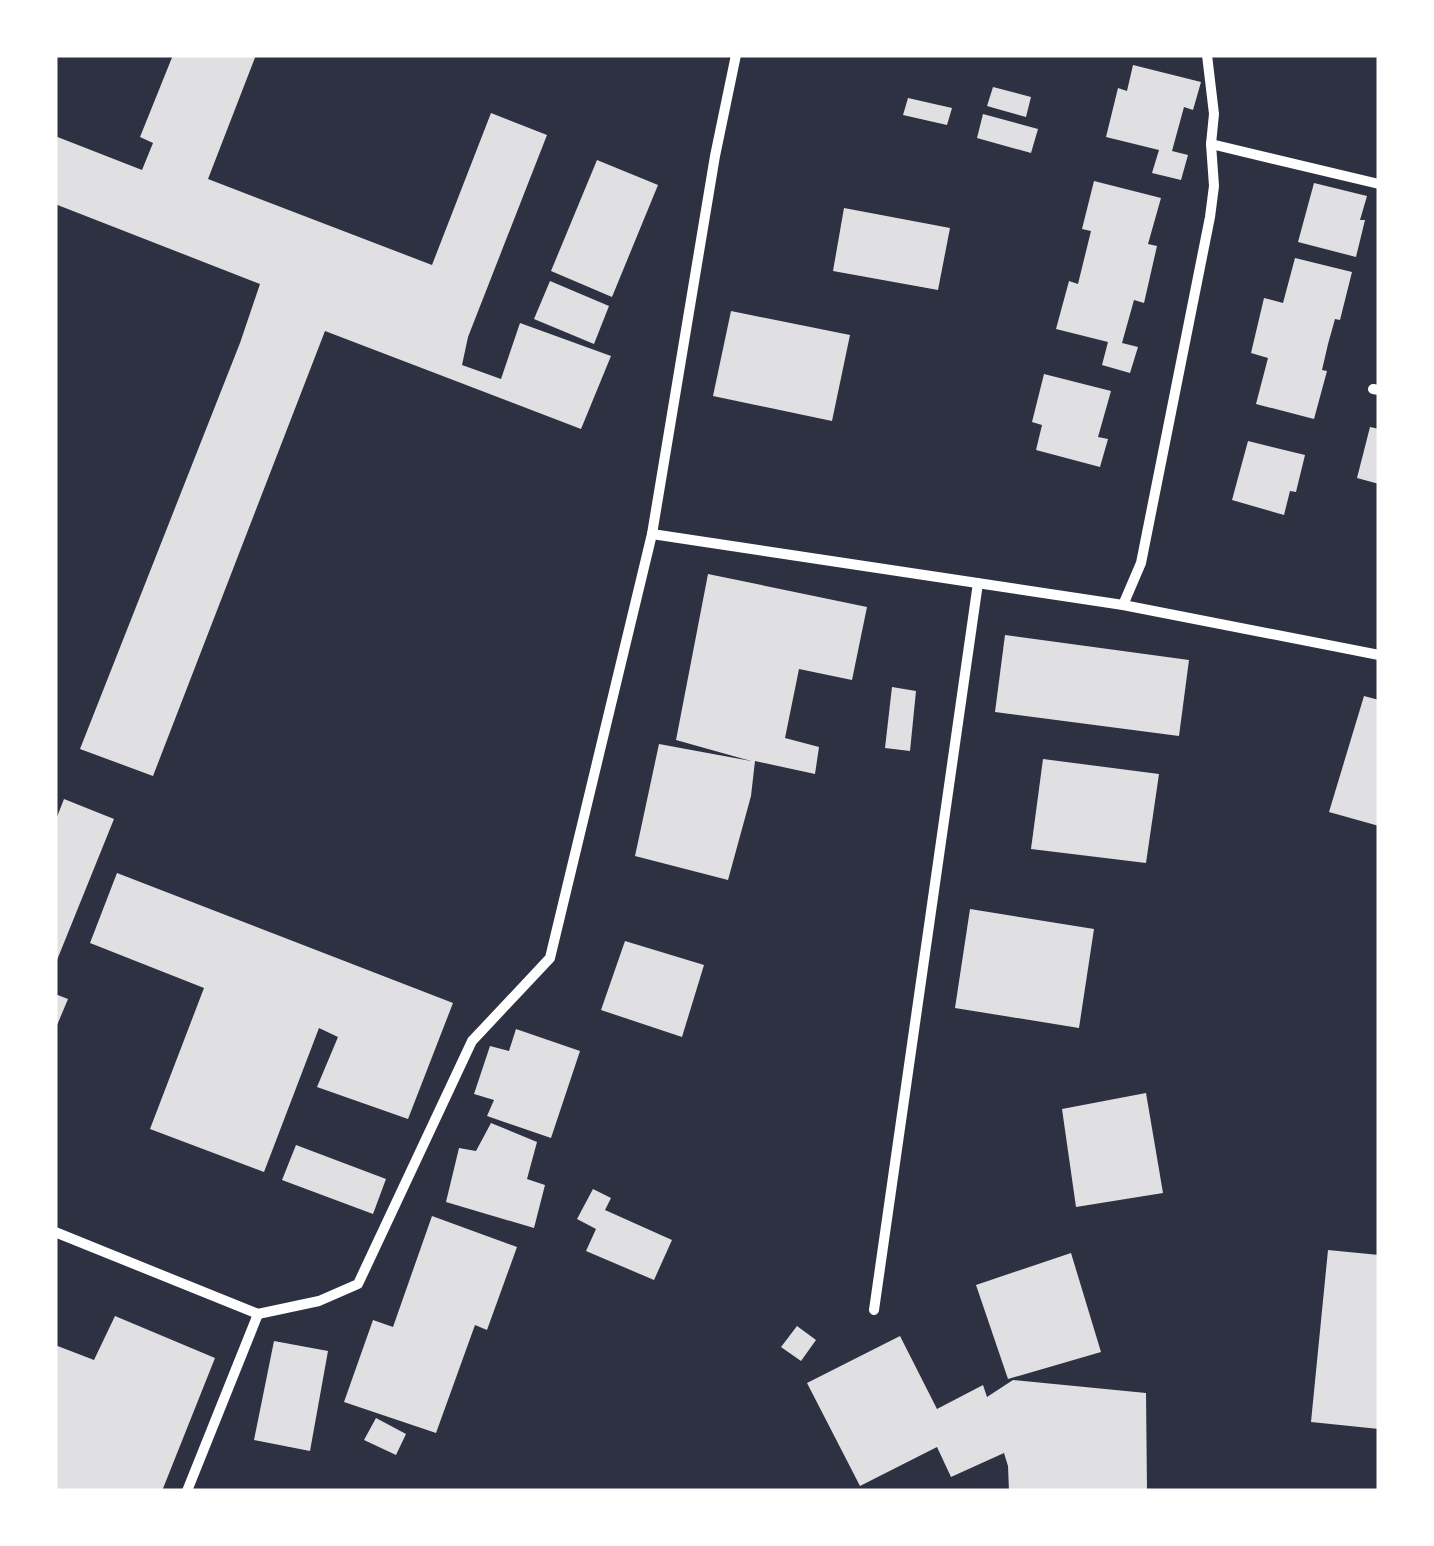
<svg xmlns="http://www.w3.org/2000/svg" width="1434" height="1546" font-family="Signika,sans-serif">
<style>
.building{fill:#e0e0e3}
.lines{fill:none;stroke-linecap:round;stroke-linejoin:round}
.minor{stroke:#fff;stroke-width:10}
</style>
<rect width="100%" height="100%" fill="#2d3142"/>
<g class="building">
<path d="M 173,55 L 256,55 L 208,179 L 432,265 L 491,113 L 547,135 L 468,337 L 462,365 L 501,379 L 520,323 L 611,356 L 581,429 L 325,331 L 153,776 L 80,749 L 240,343 L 260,284 L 55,204 L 55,136 L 142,170 L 153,143 L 140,137 Z"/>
<path d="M 1133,65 L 1201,82 L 1193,110 L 1184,107 L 1172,151 L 1188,155 L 1181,180 L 1152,173 L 1159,150 L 1106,137 L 1118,88 L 1127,91 Z"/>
<path d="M 993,87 L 1031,97 L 1026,117 L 987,106 Z"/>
<path d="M 908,98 L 952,108 L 947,125 L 903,115 Z"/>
<path d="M 983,114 L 1038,129 L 1031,153 L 977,138 Z"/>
<path d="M 597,160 L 658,185 L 612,297 L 551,271 Z"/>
<path d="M 1094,181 L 1161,198 L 1148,244 L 1157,246 L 1144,303 L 1134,300 L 1122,343 L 1138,347 L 1130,373 L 1102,365 L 1108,342 L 1056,329 L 1069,281 L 1078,284 L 1091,231 L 1082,229 Z"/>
<path d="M 1314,183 L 1367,196 L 1360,220 L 1365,220 L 1356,257 L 1298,242 Z"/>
<path d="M 844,208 L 950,228 L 938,290 L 833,271 Z"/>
<path d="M 1295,258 L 1352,272 L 1340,320 L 1335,319 L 1328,344 L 1322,370 L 1327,371 L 1314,419 L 1256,404 L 1268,358 L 1251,353 L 1264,298 L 1283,303 Z"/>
<path d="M 550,281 L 609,306 L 594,344 L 534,319 Z"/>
<path d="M 731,311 L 850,335 L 832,421 L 713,396 Z"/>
<path d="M 1044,374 L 1111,391 L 1098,437 L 1108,439 L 1100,467 L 1036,450 L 1042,425 L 1032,422 Z"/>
<path d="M 1370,427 L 1379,429 L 1379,484 L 1357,478 Z"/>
<path d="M 1248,441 L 1305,455 L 1296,492 L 1290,491 L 1284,515 L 1232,500 Z"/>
<path d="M 708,574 L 867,607 L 852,680 L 799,669 L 785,738 L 819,747 L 815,774 L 755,761 L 751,796 L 728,880 L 635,856 L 659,744 L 751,761 L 676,740 Z"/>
<path d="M 1005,635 L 1189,660 L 1179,736 L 995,712 Z"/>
<path d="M 892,687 L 916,691 L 910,751 L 885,748 Z"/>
<path d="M 1364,696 L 1379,700 L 1379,826 L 1329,812 Z"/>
<path d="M 1043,759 L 1159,774 L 1146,863 L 1031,849 Z"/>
<path d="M 64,799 L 114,819 L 55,965 L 55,822 Z"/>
<path d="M 117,873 L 453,1003 L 408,1119 L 317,1087 L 338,1037 L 319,1028 L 264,1172 L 150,1129 L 204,988 L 90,943 Z"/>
<path d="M 970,909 L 1094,929 L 1079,1028 L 955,1008 Z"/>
<path d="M 625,941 L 704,965 L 682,1037 L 601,1010 Z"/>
<path d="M 55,994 L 68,999 L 55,1030 Z"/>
<path d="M 516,1029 L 580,1051 L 551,1138 L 487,1116 L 494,1100 L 474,1094 L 490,1046 L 509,1051 Z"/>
<path d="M 1146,1093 L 1163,1193 L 1076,1207 L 1062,1109 Z"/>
<path d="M 491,1123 L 537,1142 L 527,1179 L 545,1185 L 534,1228 L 446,1202 L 459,1148 L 476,1151 Z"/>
<path d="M 296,1145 L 386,1179 L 373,1214 L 282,1180 Z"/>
<path d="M 593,1189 L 611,1198 L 605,1210 L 672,1240 L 654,1280 L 586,1251 L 596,1229 L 577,1219 Z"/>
<path d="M 432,1216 L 517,1247 L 487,1330 L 475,1325 L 436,1433 L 344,1402 L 373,1320 L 393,1327 Z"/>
<path d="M 1328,1250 L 1379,1255 L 1379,1429 L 1311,1422 Z"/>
<path d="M 1071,1253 L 1101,1352 L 1008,1379 L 976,1285 Z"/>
<path d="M 115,1316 L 215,1358 L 162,1491 L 55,1491 L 55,1345 L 94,1360 Z"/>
<path d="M 797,1326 L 816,1340 L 801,1361 L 781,1347 Z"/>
<path d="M 900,1336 L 937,1409 L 983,1385 L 987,1397 L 1013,1380 L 1146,1393 L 1147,1491 L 1009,1491 L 1008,1466 L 1004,1453 L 951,1477 L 937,1447 L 860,1486 L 807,1383 Z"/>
<path d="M 274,1341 L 328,1351 L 310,1451 L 254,1440 Z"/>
<path d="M 376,1418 L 406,1434 L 396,1455 L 364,1440 Z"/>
</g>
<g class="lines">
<g class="minor">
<path d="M 1211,144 L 1379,184"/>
<path d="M 1373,389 L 1379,390"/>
<path d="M 652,534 L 1123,605 L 1379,655"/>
<path d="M 1123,605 L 1141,563 L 1210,217 L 1214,186 L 1211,144 L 1214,114 L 1207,55"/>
<path d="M 55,1232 L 258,1314 L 187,1491"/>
<path d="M 874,1310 L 978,583"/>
<path d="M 258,1314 L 319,1301 L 358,1284 L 472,1041 L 550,958 L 652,534 L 715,156 L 736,55"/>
</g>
</g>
<rect width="1434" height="1546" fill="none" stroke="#ffffff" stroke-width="115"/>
</svg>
